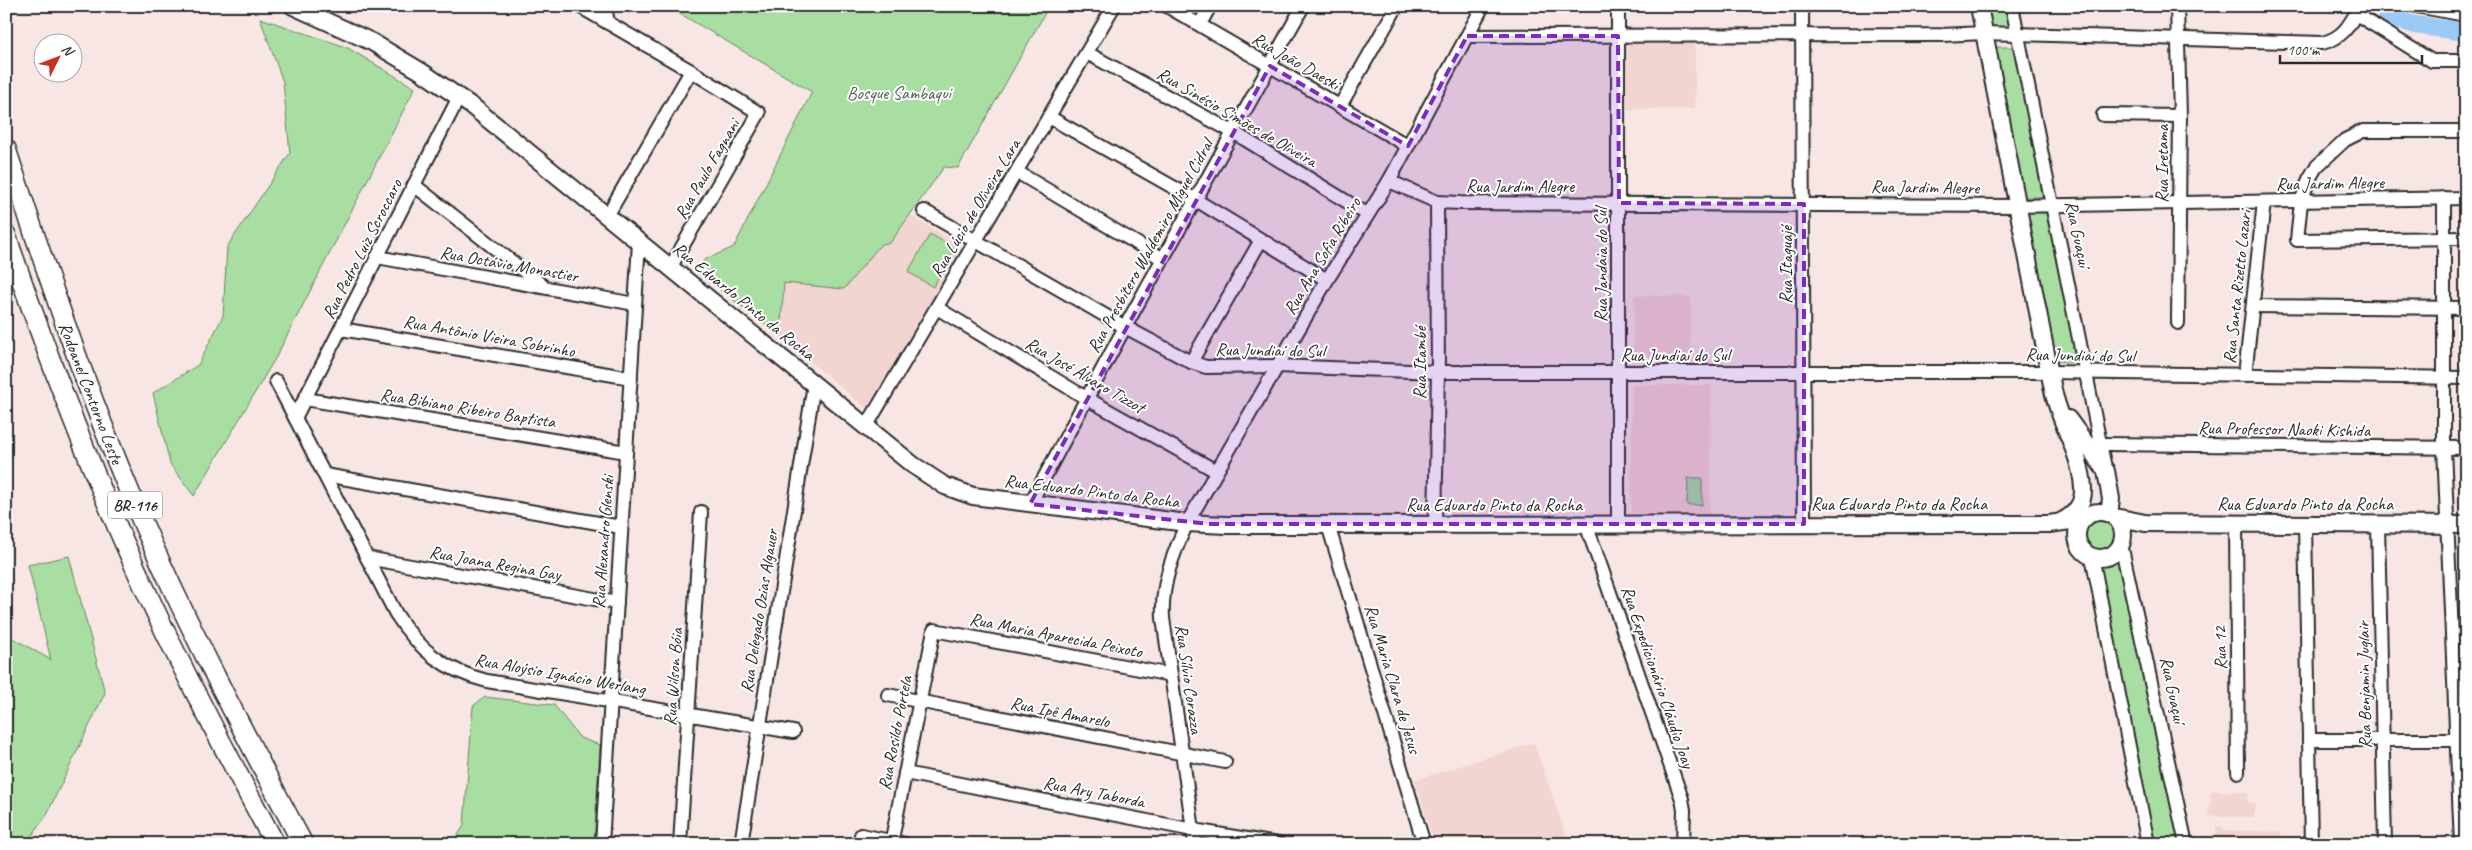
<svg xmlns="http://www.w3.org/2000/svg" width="2472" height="850" font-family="Caveat,sans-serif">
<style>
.built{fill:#f2d4d0}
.green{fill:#a8dea1;stroke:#6a8466}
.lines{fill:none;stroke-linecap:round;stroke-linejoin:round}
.river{stroke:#9bcaf7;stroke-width:18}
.minor-casing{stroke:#2b2b2b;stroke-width:16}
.major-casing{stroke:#2b2b2b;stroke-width:20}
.highway-casing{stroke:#2b2b2b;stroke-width:22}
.minor{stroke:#fff;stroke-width:12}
.major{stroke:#fff;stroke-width:16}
.highway{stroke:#fff;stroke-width:19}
.marked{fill:#7b2cbf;fill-opacity:0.2;stroke:#7b2cbf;stroke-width:4;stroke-dasharray:10 6;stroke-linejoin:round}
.labels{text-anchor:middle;stroke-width:4;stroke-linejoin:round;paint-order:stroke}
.shield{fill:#fff;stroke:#6b6b6b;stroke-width:1}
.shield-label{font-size:16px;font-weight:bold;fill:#2b2b2b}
.street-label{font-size:18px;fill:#2b2b2b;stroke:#fff}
.park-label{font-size:18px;fill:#50614e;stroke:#fff}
</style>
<rect width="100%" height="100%" fill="#f7e6e3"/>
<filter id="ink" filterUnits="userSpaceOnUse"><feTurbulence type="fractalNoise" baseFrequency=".02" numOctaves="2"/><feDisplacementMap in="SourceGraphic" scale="10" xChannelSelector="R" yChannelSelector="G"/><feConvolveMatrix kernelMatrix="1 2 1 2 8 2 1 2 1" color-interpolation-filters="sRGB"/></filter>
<g filter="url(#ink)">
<g class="built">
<path d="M 1626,39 L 1695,39 L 1695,109 L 1627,109 Z"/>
<path d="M 910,215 L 962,247 L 867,409 L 780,336 L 784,283 L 844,289 L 881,244 L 890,242 Z"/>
<path d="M 1634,295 L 1691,297 L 1690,357 L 1633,355 Z"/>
<path d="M 1632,385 L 1711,385 L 1710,514 L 1631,513 Z"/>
<path d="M 1534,743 L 1569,844 L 1461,844 L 1433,839 L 1415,780 Z"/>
<path d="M 2212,791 L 2248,792 L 2248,803 L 2255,803 L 2254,817 L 2208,816 Z"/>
<path d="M 2216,826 L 2224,827 L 2224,830 L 2281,832 L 2281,844 L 2216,844 Z"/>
</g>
<g class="green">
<path d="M 667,6 L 1049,6 L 958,168 L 944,167 L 890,243 L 881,244 L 844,289 L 784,283 L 780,336 L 697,272 L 704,260 L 734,247 L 812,92 Z"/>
<path d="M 1985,6 L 2007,6 L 2011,29 L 1989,28 Z"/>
<path d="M 260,18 L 346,47 L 415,88 L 276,357 L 194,496 L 170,464 L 153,393 L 198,365 L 223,316 L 227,247 L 290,153 L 283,82 Z"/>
<path d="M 1993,47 L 2015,47 L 2043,197 L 2022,197 Z"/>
<path d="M 2026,212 L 2046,213 L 2078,363 L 2055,361 Z"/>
<path d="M 930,234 L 955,248 L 933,287 L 908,272 Z"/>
<path d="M 1688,478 L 1702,478 L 1702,505 L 1687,505 Z"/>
<circle cx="2101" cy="535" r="19"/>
<path d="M 69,556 L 105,693 L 46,816 L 26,844 L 6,844 L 6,634 L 51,660 L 28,565 Z"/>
<path d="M 2120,557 L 2180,844 L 2154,844 L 2099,564 Z"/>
<path d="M 485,697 L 554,705 L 580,738 L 600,745 L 594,844 L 453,844 L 464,825 L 473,706 Z"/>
</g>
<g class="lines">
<path class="river" d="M 2387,16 L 2415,25 L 2466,32"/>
<g class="minor-casing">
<g id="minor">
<path d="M 579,6 L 691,71 L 759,113 L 670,268"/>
<path d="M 605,6 L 608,23"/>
<path d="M 1167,6 L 1408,146"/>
<path d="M 1802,6 L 1804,524"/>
<path d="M 2012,6 L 2105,468"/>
<path d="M 2177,6 L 2180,116 L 2178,323"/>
<path d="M 2416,6 L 2466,15"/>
<path d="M 2356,14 L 2432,61 L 2466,61"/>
<path d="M 1200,24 L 1210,6"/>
<path d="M 1467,36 L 1942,35 L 1984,33 L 2322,43 C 2344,38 2350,24 2360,6"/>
<path d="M 1087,53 L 1233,132 L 1367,214"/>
<path d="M 1340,106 L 1397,6"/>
<path d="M 2103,115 L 2180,116"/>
<path d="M 1049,117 L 1196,200 L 1327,280"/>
<path d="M 2466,131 L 2363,131 L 2345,140 L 2316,167 L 2309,179 L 2301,202 L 2297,240 L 2466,238"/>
<path d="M 1017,172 L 1163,259"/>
<path d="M 1389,181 L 1437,202 L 1461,203 L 2017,206 L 2466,198"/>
<path d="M 414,185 L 543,286"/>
<path d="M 2444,198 L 2444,448 L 2461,844"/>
<path d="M 924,211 L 1125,327 L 1191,362 L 1206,367 L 1276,366 L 1438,372 L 2049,372 L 2466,378"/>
<path d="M 607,216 L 691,71"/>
<path d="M 377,257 L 635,304"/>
<path d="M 2254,306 L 2466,308"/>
<path d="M 937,308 L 1086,398 L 1216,471"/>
<path d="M 341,329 L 631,378"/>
<path d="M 1191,362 L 1261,240"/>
<path d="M 2245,375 L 2264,202"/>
<path d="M 276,381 L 396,614 C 420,651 444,670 487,681 L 793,732"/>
<path d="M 305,399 L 626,452"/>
<path d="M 295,418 L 459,97"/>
<path d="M 866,427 L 1114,6"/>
<path d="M 2101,444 L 2466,448"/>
<path d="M 325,475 L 621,527"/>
<path d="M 1030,504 L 1125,327 L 1303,6"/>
<path d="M 1586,524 L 1682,799 L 1684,810 L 1683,844"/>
<path d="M 1618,524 L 1618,6"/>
<path d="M 2236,524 L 2238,772"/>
<path d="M 2305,524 L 2311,844"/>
<path d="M 1328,525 L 1424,844"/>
<path d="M 1435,525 L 1438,372 L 1437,202"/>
<path d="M 2378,525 L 2385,844"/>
<path d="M 2121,544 L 2186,844"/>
<path d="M 2092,556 L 2148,844"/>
<path d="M 367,558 L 617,603"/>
<path d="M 888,695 L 1225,762"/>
<path d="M 2309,740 L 2466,740"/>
<path d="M 905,773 L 1193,830 L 1278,844"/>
<path d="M 861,835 L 905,844"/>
<path d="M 602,844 L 639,242"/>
<path d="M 680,844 L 701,512"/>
<path d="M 741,844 L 814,384"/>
<path d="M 891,844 L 934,630 L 1171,675"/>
<path d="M 1195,844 L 1163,618 C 1161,584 1173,554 1187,523 L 1327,280 L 1389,181 L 1483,6"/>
</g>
</g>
<g class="major-casing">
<g id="major">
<path d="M 293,6 L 372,42 L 422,72 L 473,107 L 913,465 L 945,486 L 973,496 L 1187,523 L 1226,525 L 2049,524 L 2084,519"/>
<path d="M 1979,6 C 2004,134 2028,262 2053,390 C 2060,424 2081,453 2083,488 C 2084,503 2075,515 2062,521"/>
<path d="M 2068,419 L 2106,471 L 2111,499 L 2109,514"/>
<circle cx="2100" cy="535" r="23"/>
<path d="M 2115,517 L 2145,523 L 2466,525"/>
</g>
</g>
<g class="highway-casing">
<g id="highway">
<path d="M 6,149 C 46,270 86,390 136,507 C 185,622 244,733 303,844"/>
<path d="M 6,235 C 44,347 86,458 135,567 C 177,661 226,752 275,844"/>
</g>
</g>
<use href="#minor" class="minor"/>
<use href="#major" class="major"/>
<use href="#highway" class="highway"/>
</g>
</g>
<path class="marked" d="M 1467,36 L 1618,36 L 1619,203 L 1804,204 L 1804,524 L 1209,524 L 1030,504 L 1270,66 L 1408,146 Z"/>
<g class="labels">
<rect class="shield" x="107.5" y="491.5" width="55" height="27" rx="4"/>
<g class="shield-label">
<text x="135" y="511">BR-116</text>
</g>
<g class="street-label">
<text transform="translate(1296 61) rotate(30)" y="6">Rua João Daeski</text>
<text transform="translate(1237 117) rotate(30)" y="6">Rua Sinésio Simões de Oliveira</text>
<text transform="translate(2162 164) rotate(-90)" y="6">Rua Iretama</text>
<text transform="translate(707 169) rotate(-60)" y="6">Rua Paulo Fagnani</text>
<text transform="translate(2330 183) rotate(-1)" y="6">Rua Jardim Alegre</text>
<text x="1520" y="192">Rua Jardim Alegre</text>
<text transform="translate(1925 187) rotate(1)" y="6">Rua Jardim Alegre</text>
<text transform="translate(975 208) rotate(-59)" y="6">Rua Lúcio de Oliveira Lara</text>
<text transform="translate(2078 234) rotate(78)" y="6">Rua Guaçuí</text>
<text transform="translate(1150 246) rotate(-61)" y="6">Rua Presbítero Waldemiro Miguel Cidral</text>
<text transform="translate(362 249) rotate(-63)" y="6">Rua Pedro Luiz Scroccaro</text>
<text transform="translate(1322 256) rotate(-59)" y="6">Rua Ana Sofia Ribeiro</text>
<text transform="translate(509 264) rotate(10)" y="6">Rua Octávio Monastier</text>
<text transform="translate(1601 265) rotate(-90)" y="6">Rua Jandaia do Sul</text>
<text transform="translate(1786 265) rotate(-90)" y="6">Rua Itaguajé</text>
<text transform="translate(2237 287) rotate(-84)" y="6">Rua Santa Rizetto Lazari</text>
<text transform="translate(744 301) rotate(39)" y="6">Rua Eduardo Pinto da Rocha</text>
<text transform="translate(489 336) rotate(10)" y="6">Rua Antônio Vieira Sobrinho</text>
<text transform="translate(1270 350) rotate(1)" y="6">Rua Jundiaí do Sul</text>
<text x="1675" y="361">Rua Jundiaí do Sul</text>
<text transform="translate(2080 355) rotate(1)" y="6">Rua Jundiaí do Sul</text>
<text transform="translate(1420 363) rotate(-90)" y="6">Rua Itambé</text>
<text transform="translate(1085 375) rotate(30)" y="6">Rua José Álvaro Tizzot</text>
<text transform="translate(91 393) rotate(69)" y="6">Rodoanel Contorno Leste</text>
<text transform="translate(468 408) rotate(9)" y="6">Rua Bibiano Ribeiro Baptista</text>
<text transform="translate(2284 429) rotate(1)" y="6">Rua Professor Naoki Kishida</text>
<text transform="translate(1092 491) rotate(7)" y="6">Rua Eduardo Pinto da Rocha</text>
<text x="1899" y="510">Rua Eduardo Pinto da Rocha</text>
<text x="2305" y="510">Rua Eduardo Pinto da Rocha</text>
<text x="1494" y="511">Rua Eduardo Pinto da Rocha</text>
<text transform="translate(603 542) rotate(-86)" y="6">Rua Alexandro Glenski</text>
<text transform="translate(495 563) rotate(10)" y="6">Rua Joana Regina Gay</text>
<text transform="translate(759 611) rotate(-81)" y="6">Rua Delegado Ozias Algauer</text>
<text transform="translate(1056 635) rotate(11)" y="6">Rua Maria Aparecida Peixoto</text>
<text transform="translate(2220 648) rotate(-91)" y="6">Rua 12</text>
<text transform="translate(560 674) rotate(10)" y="6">Rua Aloýsio Ignácio Werlang</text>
<text transform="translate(673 677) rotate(-86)" y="6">Rua Wilson Bóia</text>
<text transform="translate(1658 677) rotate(71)" y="6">Rua Expedicionário Cláudio Joay</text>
<text transform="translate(1189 679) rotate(82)" y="6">Rua Sílvio Corazza</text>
<text transform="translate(1393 679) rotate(73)" y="6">Rua Maria Clara de Jesus</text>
<text transform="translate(2364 685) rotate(-91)" y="6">Rua Benjamin Juglair</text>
<text transform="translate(2173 690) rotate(78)" y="6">Rua Guaçuí</text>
<text transform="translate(1060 712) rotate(11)" y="6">Rua Ipê Amarelo</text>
<text transform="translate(895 733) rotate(-79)" y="6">Rua Rosildo Portela</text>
<text transform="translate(1094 792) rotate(11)" y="6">Rua Ary Taborda</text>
</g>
<g class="park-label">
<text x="899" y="99">Bosque Sambaqui</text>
</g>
</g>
<rect width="2472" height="850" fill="none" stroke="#fff" stroke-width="25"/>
<rect x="12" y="12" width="2447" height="825" fill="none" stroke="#2b2b2b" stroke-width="2" filter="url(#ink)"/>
<g transform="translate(58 58) rotate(48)"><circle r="24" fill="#ffffff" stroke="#aaaaaa"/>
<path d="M0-4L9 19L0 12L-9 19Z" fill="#c8321e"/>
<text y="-8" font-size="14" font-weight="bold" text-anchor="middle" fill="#2b2b2b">N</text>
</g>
<path d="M2280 55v8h142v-8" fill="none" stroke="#2b2b2b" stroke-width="2.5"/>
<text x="2287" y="55" font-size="15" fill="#2b2b2b" stroke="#ffffff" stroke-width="4" paint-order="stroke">100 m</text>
</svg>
